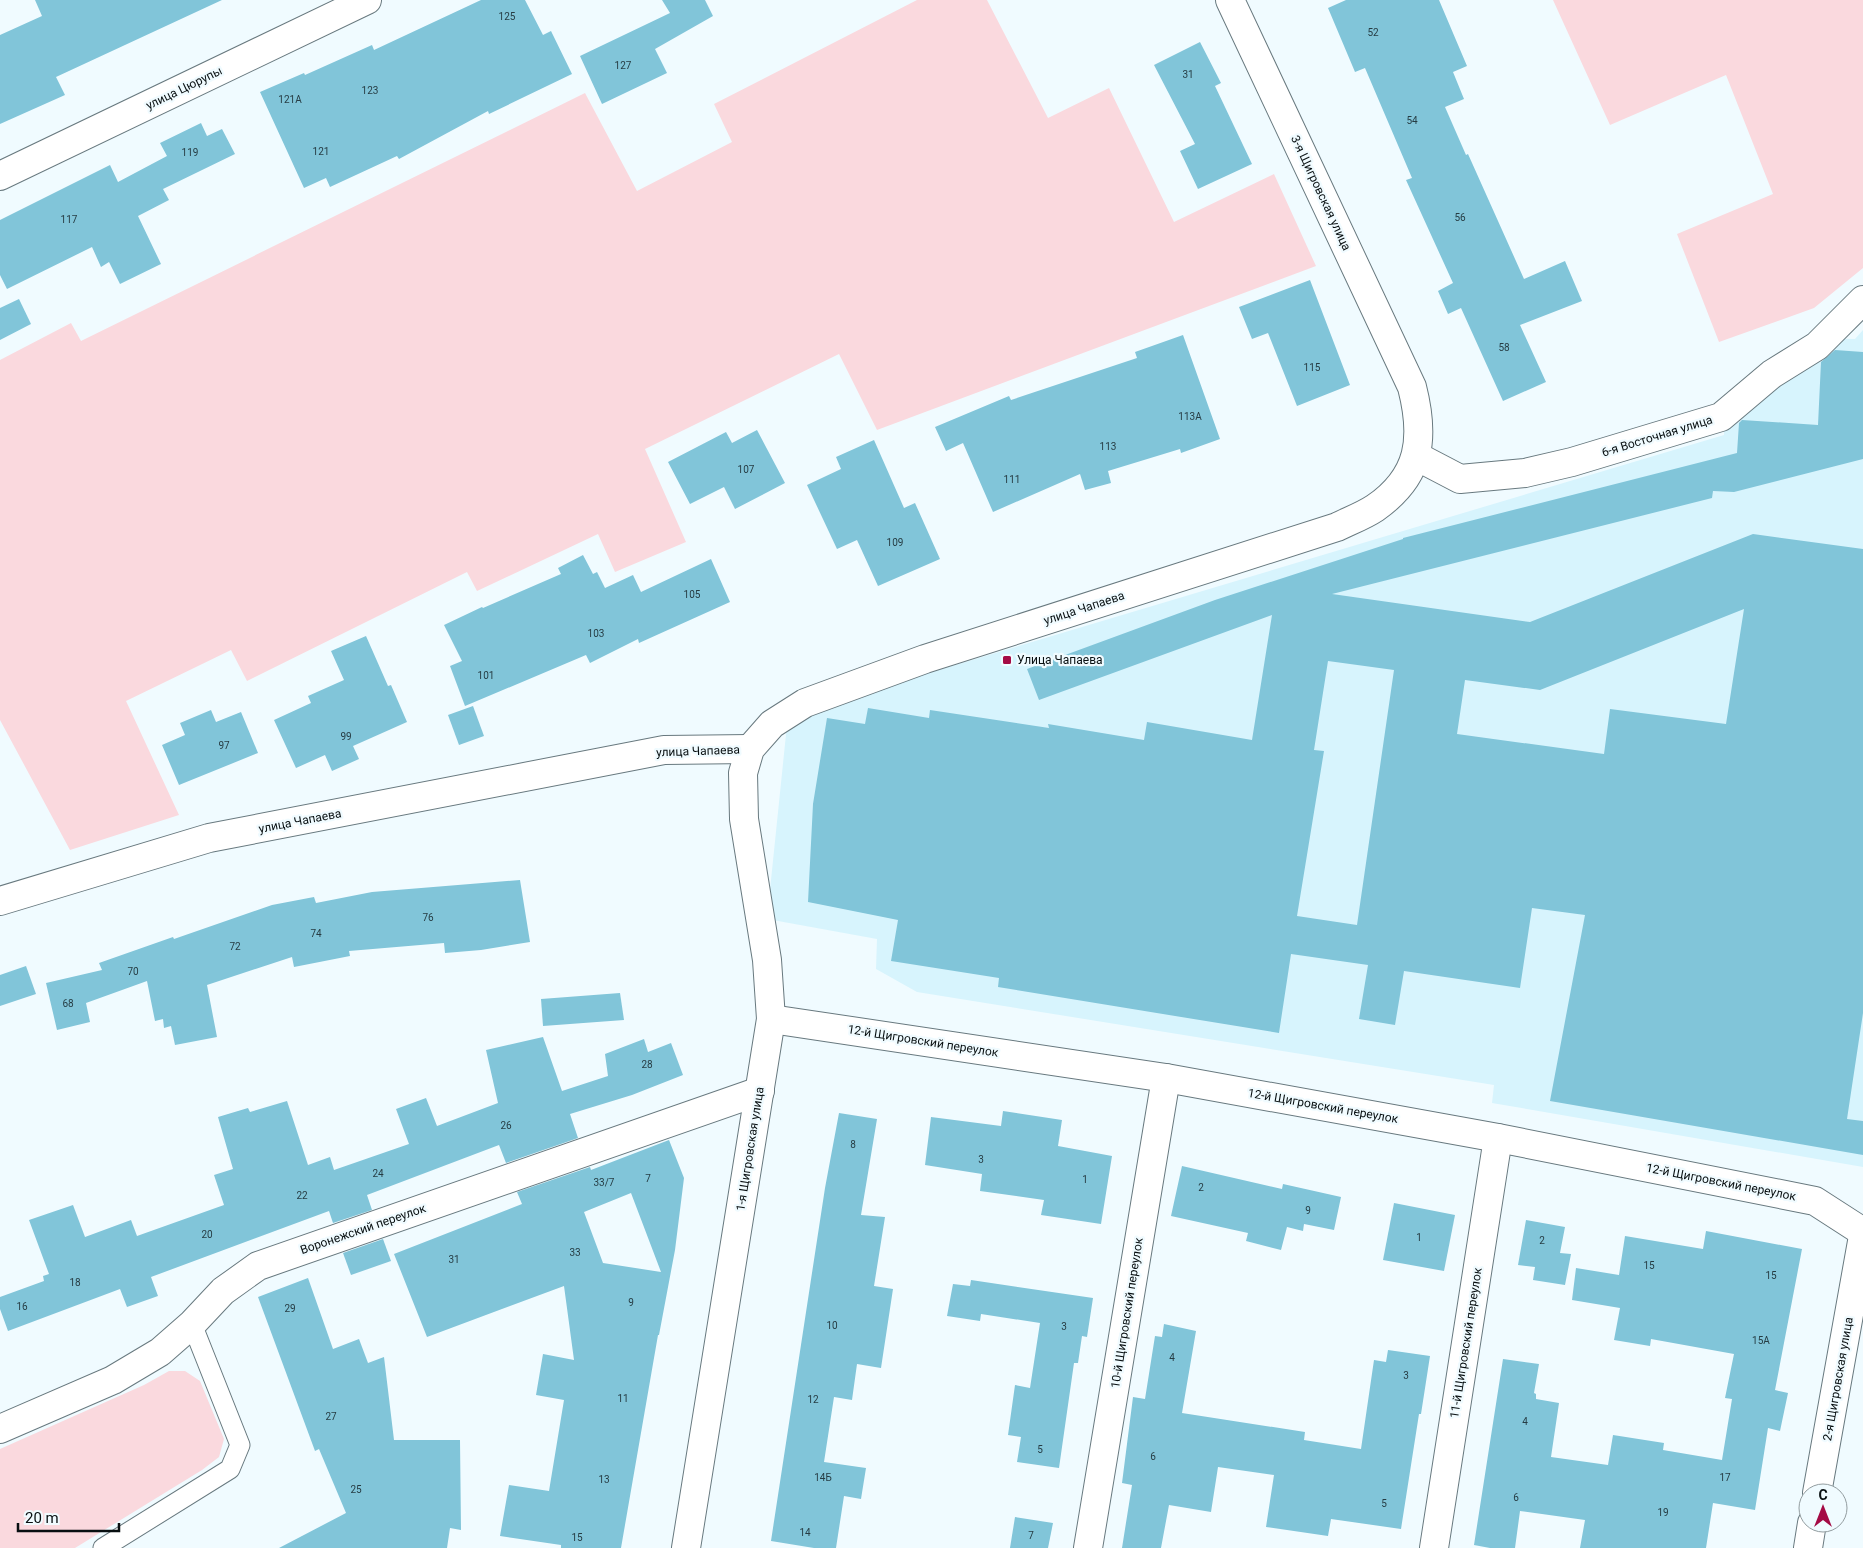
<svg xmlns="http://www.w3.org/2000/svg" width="1863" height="1548" font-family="Roboto,sans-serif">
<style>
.built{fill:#d7f4fd}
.green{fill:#fad9de}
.building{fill:#81c5d9;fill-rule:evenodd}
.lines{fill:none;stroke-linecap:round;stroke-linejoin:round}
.lane-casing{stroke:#68797f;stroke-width:21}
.street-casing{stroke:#68797f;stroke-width:30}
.secondary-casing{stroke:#68797f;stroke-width:30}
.lane{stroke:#fff;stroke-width:19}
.street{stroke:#fff;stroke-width:28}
.secondary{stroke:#fff;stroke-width:28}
.poi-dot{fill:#a40b45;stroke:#f0fbff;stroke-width:2}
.labels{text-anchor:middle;stroke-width:4.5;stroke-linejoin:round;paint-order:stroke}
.number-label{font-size:10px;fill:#263c43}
.street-label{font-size:12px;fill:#080f11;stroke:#f0fbff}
.poi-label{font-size:12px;fill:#080f11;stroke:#f0fbff;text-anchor:start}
</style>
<rect width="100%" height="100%" fill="#f0fbff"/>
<path class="built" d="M 1863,330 L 1863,1167 L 1492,1103 L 1494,1085 L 917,992 L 876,969 L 877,939 L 767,919 L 788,715 L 1724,435 L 1725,407 L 1811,338 L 1855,339 Z"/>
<g class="green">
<path d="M 917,0 L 987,0 L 1048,118 L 1109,88 L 1174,222 L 1274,174 L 1316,266 L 877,430 L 839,354 L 645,449 L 686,542 L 615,572 L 598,534 L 477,591 L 467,572 L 247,681 L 231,650 L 126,701 L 179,815 L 70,850 L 0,720 L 0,360 L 71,323 L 81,341 L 585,93 L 637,191 L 732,142 L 714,104 Z"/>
<path d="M 1553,0 L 1863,0 L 1863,268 L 1814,308 L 1719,342 L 1677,234 L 1773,194 L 1726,75 L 1610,125 Z"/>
<path d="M 169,1371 L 185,1371 L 200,1381 L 224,1439 L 219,1457 L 202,1470 L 75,1548 L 0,1548 L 0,1449 L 144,1385 Z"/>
</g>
<g class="building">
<path d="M 35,0 L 222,0 L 56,77 L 65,95 L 0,124 L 0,35 L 42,16 Z"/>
<path d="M 481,0 L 525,0 L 543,35 L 551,31 L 572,74 L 489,114 L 488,111 L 399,159 L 397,156 L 330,187 L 326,178 L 304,188 L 260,92 L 304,73 L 305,75 L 372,45 L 374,50 Z"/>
<path d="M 662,0 L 705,0 L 713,16 L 655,49 L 667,73 L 602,104 L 580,56 L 670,13 Z"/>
<path d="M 1346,0 L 1439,0 L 1467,66 L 1453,72 L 1464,99 L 1445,107 L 1466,155 L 1468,154 L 1524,279 L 1565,261 L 1582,301 L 1520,325 L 1546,382 L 1503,401 L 1461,308 L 1448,314 L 1438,291 L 1453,283 L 1406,180 L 1412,178 L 1365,68 L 1355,72 L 1328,8 Z"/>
<path d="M 1200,42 L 1221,83 L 1215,86 L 1252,164 L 1198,189 L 1180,151 L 1195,144 L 1154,65 Z"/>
<path d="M 201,123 L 207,136 L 222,129 L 235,154 L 163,189 L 169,200 L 138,216 L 161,264 L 120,284 L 109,262 L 101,267 L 92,247 L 7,289 L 0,275 L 0,220 L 110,165 L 118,182 L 167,156 L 160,143 Z"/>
<path d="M 1310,280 L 1350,385 L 1297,406 L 1268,333 L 1252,339 L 1239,307 Z"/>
<path d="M 19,299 L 31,324 L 0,340 L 0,308 Z"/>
<path d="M 1183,335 L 1220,439 L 1181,453 L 1180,449 L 1108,471 L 1111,483 L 1085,490 L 1080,474 L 993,512 L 963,443 L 946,451 L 935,427 L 1009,396 L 1011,400 L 1137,358 L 1135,352 Z"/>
<path d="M 1835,350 L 1863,352 L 1863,459 L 1734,492 L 1713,491 L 1712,498 L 1332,594 L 1530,622 L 1753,534 L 1863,549 L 1863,1013 L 1847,1119 L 1863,1121 L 1863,1155 L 1550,1101 L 1585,915 L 1532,908 L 1520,988 L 1404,971 L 1395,1025 L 1359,1019 L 1368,965 L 1291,954 L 1279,1033 L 998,987 L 999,978 L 891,961 L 898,920 L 808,902 L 813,804 L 827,718 L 865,724 L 868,708 L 929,718 L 930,710 L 1049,728 L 1048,724 L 1144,740 L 1147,722 L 1252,740 L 1272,615 L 1039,700 L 1027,669 L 1215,600 L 1403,539 L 1403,538 L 1737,453 L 1739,423 L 1742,420 L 1818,425 L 1821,362 ZM 1744,609 L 1726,724 L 1610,709 L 1604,754 L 1457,734 L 1465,680 L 1540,690 ZM 1328,661 L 1394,670 L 1357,925 L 1297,916 L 1324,751 L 1314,750 Z"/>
<path d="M 757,430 L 785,483 L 735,509 L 724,487 L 690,504 L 668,462 L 726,432 L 732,443 Z"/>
<path d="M 874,440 L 904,508 L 915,503 L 940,559 L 878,586 L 857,540 L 837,549 L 807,485 L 841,469 L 836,457 Z"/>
<path d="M 583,555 L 593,574 L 597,572 L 605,588 L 633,575 L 641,592 L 711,559 L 730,602 L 639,643 L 638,639 L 590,663 L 586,655 L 465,706 L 450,666 L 462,661 L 444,625 L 482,607 L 483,608 L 561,574 L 558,568 Z"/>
<path d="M 366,636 L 388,686 L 391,685 L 407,722 L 353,746 L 359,759 L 332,771 L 325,755 L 296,768 L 274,720 L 311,703 L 308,696 L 344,680 L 331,651 Z"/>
<path d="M 473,706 L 484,736 L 459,745 L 448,715 Z"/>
<path d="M 211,710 L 216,722 L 241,712 L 258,753 L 179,785 L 162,745 L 185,735 L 180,723 Z"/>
<path d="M 520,880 L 530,942 L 481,950 L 445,953 L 444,943 L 349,951 L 350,956 L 294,967 L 292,957 L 207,985 L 217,1037 L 175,1045 L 171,1026 L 164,1028 L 163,1019 L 155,1021 L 147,981 L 86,1003 L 90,1022 L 57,1030 L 46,983 L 102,970 L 99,963 L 173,937 L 174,939 L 272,905 L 314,897 L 316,903 L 372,892 Z"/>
<path d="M 26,966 L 36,994 L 0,1006 L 0,975 Z"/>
<path d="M 620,993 L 624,1020 L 543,1026 L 541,999 Z"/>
<path d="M 543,1037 L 562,1091 L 608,1076 L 605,1054 L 644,1039 L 648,1052 L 671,1043 L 683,1075 L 632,1095 L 570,1114 L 578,1138 L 506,1163 L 499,1145 L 367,1195 L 372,1210 L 333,1223 L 329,1211 L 151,1277 L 158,1296 L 127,1307 L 120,1289 L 8,1331 L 0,1309 L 0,1297 L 44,1281 L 43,1276 L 49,1274 L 29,1220 L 73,1205 L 85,1237 L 131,1220 L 137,1236 L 224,1205 L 214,1175 L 233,1169 L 218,1117 L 248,1108 L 250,1112 L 287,1101 L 308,1165 L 330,1157 L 334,1170 L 409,1144 L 396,1109 L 426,1098 L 437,1126 L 498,1103 L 486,1050 Z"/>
<path d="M 1003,1111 L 1062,1120 L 1058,1146 L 1112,1156 L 1101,1224 L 1041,1215 L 1044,1200 L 980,1191 L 982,1174 L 925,1165 L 931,1117 L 1001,1126 Z"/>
<path d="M 839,1113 L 877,1119 L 861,1215 L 885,1217 L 874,1286 L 893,1289 L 881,1368 L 857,1364 L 852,1400 L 834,1397 L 824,1462 L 866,1468 L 861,1499 L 844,1496 L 836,1548 L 814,1548 L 771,1541 L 825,1188 Z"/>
<path d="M 669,1140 L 684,1178 L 675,1250 L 659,1335 L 658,1335 L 621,1548 L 561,1548 L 561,1545 L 500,1536 L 509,1485 L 549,1491 L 564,1400 L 536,1395 L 543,1354 L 574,1360 L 564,1286 L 427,1337 L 394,1254 L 522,1204 L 517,1192 L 590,1167 L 591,1170 ZM 631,1193 L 661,1272 L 603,1263 L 584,1212 Z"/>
<path d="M 1182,1166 L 1282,1189 L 1283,1184 L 1341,1197 L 1334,1230 L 1304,1224 L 1303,1231 L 1287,1227 L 1281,1250 L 1246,1241 L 1248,1233 L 1171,1216 Z"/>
<path d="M 1394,1203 L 1455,1215 L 1444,1271 L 1383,1260 Z"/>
<path d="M 1526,1220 L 1565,1227 L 1560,1253 L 1571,1254 L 1565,1285 L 1533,1280 L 1535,1267 L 1518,1265 Z"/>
<path d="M 1706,1231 L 1802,1249 L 1775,1390 L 1788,1393 L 1780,1431 L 1768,1428 L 1755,1510 L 1713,1503 L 1706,1548 L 1580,1548 L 1585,1520 L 1520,1511 L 1515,1548 L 1490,1548 L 1474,1545 L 1503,1359 L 1539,1364 L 1534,1393 L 1536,1394 L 1536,1399 L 1559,1403 L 1551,1457 L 1608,1465 L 1613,1435 L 1664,1443 L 1663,1450 L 1722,1460 L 1732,1399 L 1725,1398 L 1734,1354 L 1651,1339 L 1650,1346 L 1614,1340 L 1620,1308 L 1572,1300 L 1576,1268 L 1619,1275 L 1625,1236 L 1703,1249 Z"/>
<path d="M 383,1239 L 391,1261 L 351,1275 L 343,1253 Z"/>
<path d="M 308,1278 L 333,1349 L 359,1339 L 368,1363 L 384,1357 L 394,1440 L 460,1440 L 461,1530 L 450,1528 L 447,1548 L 279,1548 L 346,1513 L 319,1449 L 315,1451 L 258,1297 Z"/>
<path d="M 971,1280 L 1093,1298 L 1087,1337 L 1082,1336 L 1078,1363 L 1074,1363 L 1059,1468 L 1017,1462 L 1021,1437 L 1008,1435 L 1015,1385 L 1030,1388 L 1040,1323 L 981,1314 L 980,1321 L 947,1316 L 953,1284 L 970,1286 Z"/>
<path d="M 1164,1324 L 1196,1331 L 1182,1413 L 1305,1432 L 1304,1440 L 1361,1449 L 1374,1360 L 1386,1362 L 1388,1350 L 1430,1356 L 1421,1414 L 1419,1414 L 1401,1529 L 1331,1519 L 1328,1536 L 1266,1527 L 1274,1475 L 1218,1467 L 1211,1512 L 1169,1505 L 1161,1548 L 1122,1548 L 1132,1485 L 1122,1483 L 1133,1397 L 1145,1399 L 1155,1336 L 1162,1337 Z"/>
<path d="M 1015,1517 L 1053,1523 L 1048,1548 L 1010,1548 Z"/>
</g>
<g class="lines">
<g class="lane-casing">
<path id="lane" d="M 103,1548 L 230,1469 L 240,1445 L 192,1324"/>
</g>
<g class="street-casing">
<g id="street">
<path d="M 1416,456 L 1460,479 L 1525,473 L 1572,462 L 1721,417 L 1772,374 L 1817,346 L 1863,300"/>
<path d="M 0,901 L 209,838 L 664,750 L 750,749"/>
<path d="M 771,1019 L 1166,1078 L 1498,1138 L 1815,1201 L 1863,1232"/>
<path d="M 0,1429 L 113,1380 L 160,1352 L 192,1324 L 223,1291 L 258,1266 L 760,1091"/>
<path d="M 1817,1493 L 1863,1236"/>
<path d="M 1088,1548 L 1166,1078"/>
<path d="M 1434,1548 L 1498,1138"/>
<path d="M 1808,1548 L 1812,1523"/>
</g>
</g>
<g class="secondary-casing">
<g id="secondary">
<path d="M 0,176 L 367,0"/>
<path d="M 686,1548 L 771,1019 L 767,960 L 744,819 L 743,773 L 750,749 L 772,724 L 805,703 L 925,659 L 1337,527 C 1349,521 1363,516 1375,508 C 1421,476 1425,438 1412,387 L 1230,0"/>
</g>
</g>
<use href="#lane" class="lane"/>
<use href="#street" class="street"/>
<use href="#secondary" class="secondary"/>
</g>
<rect class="poi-dot" x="1002" y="655" width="10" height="10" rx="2.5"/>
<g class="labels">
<g class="number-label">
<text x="507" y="20">125</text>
<text x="1373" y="36">52</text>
<text x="623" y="69">127</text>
<text x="1188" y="78">31</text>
<text x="370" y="94">123</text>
<text x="290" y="103">121А</text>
<text x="1412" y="124">54</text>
<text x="321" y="155">121</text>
<text x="190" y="156">119</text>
<text x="1460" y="221">56</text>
<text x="69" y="223">117</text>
<text x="1504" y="351">58</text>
<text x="1312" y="371">115</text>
<text x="1190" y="420">113А</text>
<text x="1108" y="450">113</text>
<text x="746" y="473">107</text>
<text x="1012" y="483">111</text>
<text x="895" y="546">109</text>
<text x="692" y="598">105</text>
<text x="596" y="637">103</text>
<text x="486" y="679">101</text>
<text x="346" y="740">99</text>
<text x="224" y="749">97</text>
<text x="428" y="921">76</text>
<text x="316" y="937">74</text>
<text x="235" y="950">72</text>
<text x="133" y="975">70</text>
<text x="68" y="1007">68</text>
<text x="647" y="1068">28</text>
<text x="506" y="1129">26</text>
<text x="853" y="1148">8</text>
<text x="981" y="1163">3</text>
<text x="378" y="1177">24</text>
<text x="648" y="1182">7</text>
<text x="1085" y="1183">1</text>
<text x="604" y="1186">33/7</text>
<text x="1201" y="1191">2</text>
<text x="302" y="1199">22</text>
<text x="1308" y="1214">9</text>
<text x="207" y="1238">20</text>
<text x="1419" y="1241">1</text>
<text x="1542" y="1244">2</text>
<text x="575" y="1256">33</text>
<text x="454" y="1263">31</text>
<text x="1649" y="1269">15</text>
<text x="1771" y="1279">15</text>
<text x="75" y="1286">18</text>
<text x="631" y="1306">9</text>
<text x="22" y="1310">16</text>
<text x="290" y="1312">29</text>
<text x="832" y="1329">10</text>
<text x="1064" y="1330">3</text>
<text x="1761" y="1344">15А</text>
<text x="1172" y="1361">4</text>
<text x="1406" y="1379">3</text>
<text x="623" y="1402">11</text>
<text x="813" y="1403">12</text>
<text x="331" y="1420">27</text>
<text x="1525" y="1425">4</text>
<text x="1040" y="1453">5</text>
<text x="1153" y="1460">6</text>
<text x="823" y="1481">14Б</text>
<text x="1725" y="1481">17</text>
<text x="604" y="1483">13</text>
<text x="356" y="1493">25</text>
<text x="1516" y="1501">6</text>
<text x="1384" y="1507">5</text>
<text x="1663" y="1516">19</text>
<text x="805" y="1536">14</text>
<text x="1031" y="1539">7</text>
<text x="577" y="1541">15</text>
</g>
<g class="street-label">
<text transform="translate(184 88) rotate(-26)" y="4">улица Цюрупы</text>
<text transform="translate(1321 193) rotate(65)" y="4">3-я Щигровская улица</text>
<text transform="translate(1657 436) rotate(-17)" y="4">6-я Восточная улица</text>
<text transform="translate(1084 608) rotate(-18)" y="4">улица Чапаева</text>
<text transform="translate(698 751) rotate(-2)" y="4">улица Чапаева</text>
<text transform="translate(300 821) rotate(-11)" y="4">улица Чапаева</text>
<text transform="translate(923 1041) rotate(9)" y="4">12-й Щигровский переулок</text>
<text transform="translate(1323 1106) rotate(10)" y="4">12-й Щигровский переулок</text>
<text transform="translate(750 1149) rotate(-81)" y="4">1-я Щигровская улица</text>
<text transform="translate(1721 1182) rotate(11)" y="4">12-й Щигровский переулок</text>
<text transform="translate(363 1229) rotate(-19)" y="4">Воронежский переулок</text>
<text transform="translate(1127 1313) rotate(-81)" y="4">10-й Щигровский переулок</text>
<text transform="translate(1466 1343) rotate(-81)" y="4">11-й Щигровский переулок</text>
<text transform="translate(1838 1379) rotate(-80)" y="4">2-я Щигровская улица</text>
</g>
<g class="poi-label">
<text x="1017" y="664">Улица Чапаева</text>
</g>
</g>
<g transform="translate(1823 1508)"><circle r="24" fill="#f0fbff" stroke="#939da0"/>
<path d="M0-4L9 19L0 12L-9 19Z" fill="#a40b45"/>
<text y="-8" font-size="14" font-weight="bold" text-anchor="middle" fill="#080f11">С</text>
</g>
<path d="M18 1523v8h101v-8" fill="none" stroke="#080f11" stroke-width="2.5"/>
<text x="25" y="1523" font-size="15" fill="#080f11" stroke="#f0fbff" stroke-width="4" paint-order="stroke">20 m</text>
</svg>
